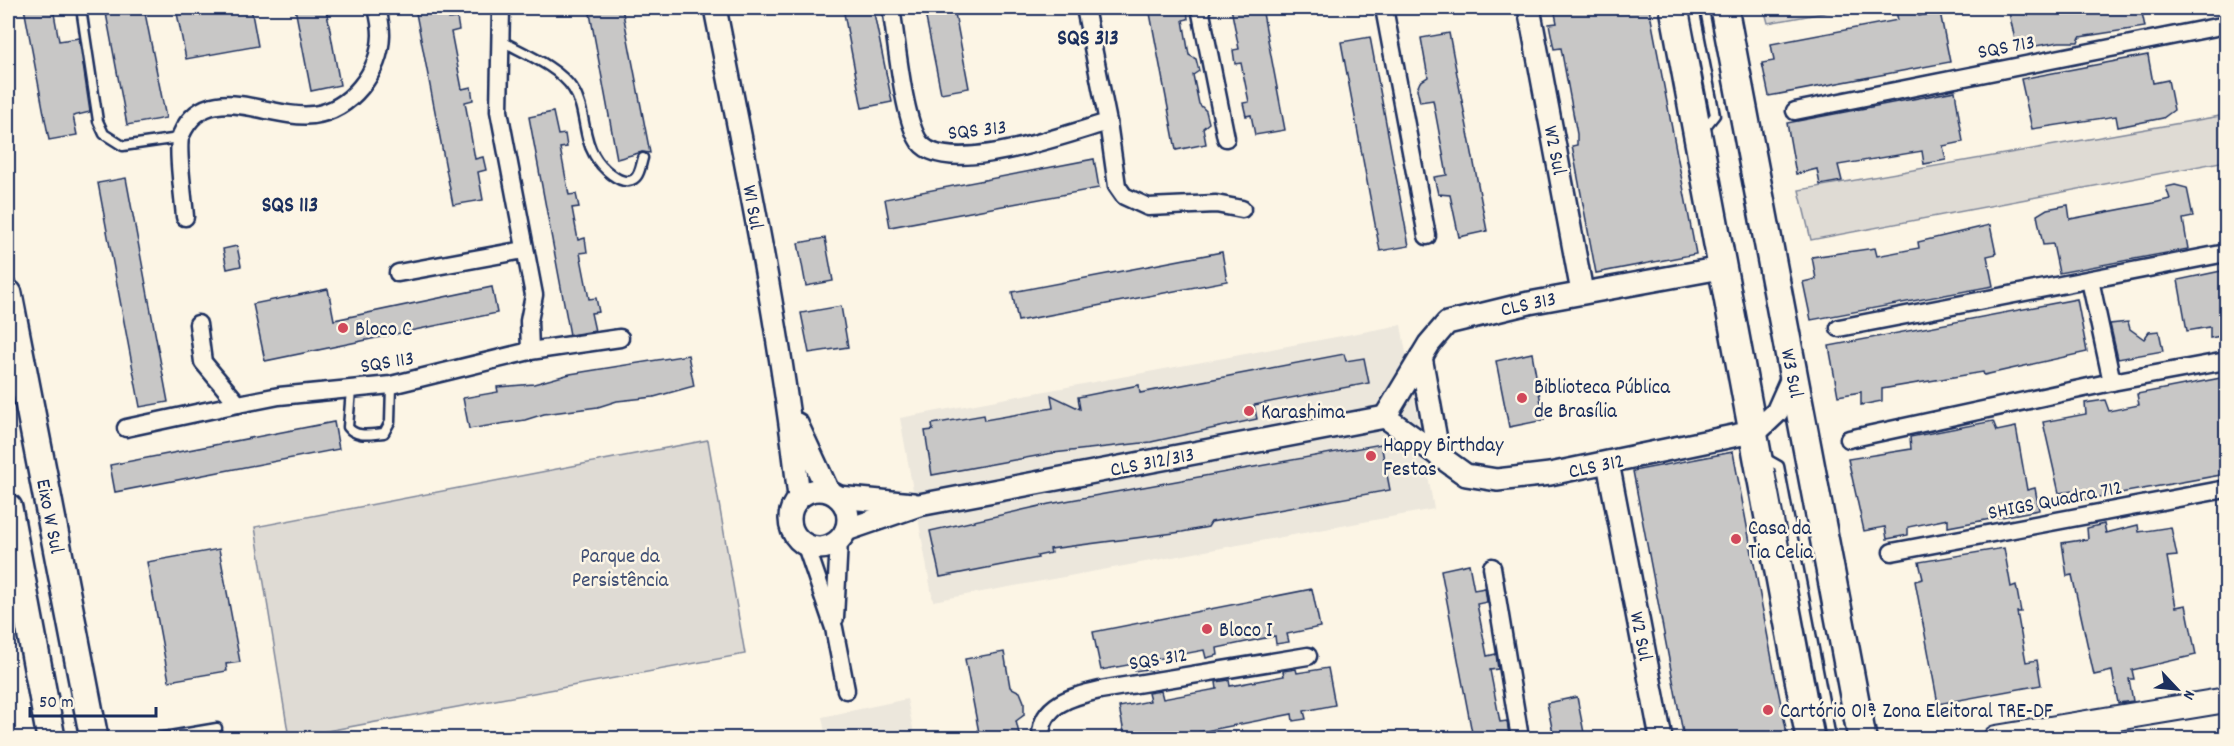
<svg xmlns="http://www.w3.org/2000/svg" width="2234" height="746" font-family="Dekko,sans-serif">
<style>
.built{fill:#ece7dc}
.green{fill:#dfdbd4;stroke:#7d8599;stroke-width:1.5}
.building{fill:#c8c7c6;stroke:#1b2f5e;stroke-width:1.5}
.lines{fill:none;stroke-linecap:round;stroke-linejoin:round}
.service-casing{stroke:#1b2f5e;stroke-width:13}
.minor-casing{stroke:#1b2f5e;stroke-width:21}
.tertiary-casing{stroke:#1b2f5e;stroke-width:26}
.secondary-casing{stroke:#1b2f5e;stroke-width:28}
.primary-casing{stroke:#1b2f5e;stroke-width:32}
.service{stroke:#fcf5e5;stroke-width:8}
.minor{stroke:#fcf5e5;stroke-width:16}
.tertiary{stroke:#fcf5e5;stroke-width:21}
.secondary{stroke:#fcf5e5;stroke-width:24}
.primary{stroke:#fcf5e5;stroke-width:27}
.poi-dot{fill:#d1495b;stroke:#fcf5e5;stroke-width:2}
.labels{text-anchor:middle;stroke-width:5;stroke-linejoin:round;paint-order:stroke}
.street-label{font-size:21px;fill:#1b2f5e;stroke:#fcf5e5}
.poi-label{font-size:21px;fill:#1b2f5e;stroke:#fcf5e5;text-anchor:start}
.park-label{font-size:21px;fill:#425176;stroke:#fcf5e5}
.neighbourhood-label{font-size:22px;font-weight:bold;fill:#1b2f5e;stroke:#fcf5e5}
</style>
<rect width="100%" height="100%" fill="#fcf5e5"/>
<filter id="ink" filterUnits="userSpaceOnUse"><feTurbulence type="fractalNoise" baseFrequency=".0167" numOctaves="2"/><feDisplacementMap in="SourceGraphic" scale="12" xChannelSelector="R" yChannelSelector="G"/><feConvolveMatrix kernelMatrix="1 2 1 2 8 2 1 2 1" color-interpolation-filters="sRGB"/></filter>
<g filter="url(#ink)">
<g class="built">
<path d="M 1401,325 L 1434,509 L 933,601 L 900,418 Z"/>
<path d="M 907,699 L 915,738 L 826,738 L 822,717 Z"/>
</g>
<g class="green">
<path d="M 1764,8 L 1851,8 L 1768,23 Z"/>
<path d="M 2226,115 L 2226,161 L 1811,240 L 1799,190 Z"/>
<path d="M 708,440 L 745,654 L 289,738 L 255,527 Z"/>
</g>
<g class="building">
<path d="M 24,8 L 53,8 L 59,41 L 79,38 L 90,112 L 73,116 L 77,135 L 49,140 Z"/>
<path d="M 105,8 L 144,8 L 166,118 L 127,125 Z"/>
<path d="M 176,8 L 251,8 L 258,46 L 186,59 Z"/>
<path d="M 295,8 L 326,8 L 340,85 L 311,91 Z"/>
<path d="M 415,8 L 447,8 L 449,19 L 457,18 L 459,30 L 451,32 L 462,89 L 471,87 L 473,100 L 465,102 L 475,159 L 483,157 L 486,170 L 478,172 L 483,200 L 453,205 Z"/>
<path d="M 589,8 L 622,8 L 650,153 L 642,152 L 617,159 Z"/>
<path d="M 843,8 L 873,8 L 892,102 L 862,108 Z"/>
<path d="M 924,8 L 954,8 L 969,88 L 941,93 Z"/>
<path d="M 1149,8 L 1187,8 L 1188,19 L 1183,20 L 1189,55 L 1196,59 L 1199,71 L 1193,75 L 1199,104 L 1206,111 L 1209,123 L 1203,128 L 1206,144 L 1176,150 Z"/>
<path d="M 1231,8 L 1262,8 L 1285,130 L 1255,135 L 1251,115 L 1246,116 L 1243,103 L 1249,102 L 1241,63 L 1235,64 L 1233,50 L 1239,49 Z"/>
<path d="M 1554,8 L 1649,8 L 1696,254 L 1596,273 L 1572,146 L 1577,145 L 1577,134 L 1561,48 L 1554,49 L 1549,24 L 1557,23 Z"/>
<path d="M 1895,8 L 1917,8 L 1919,16 L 1940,12 L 1950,62 L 1769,96 L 1762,63 L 1774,61 L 1771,44 L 1898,20 Z"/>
<path d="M 2008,8 L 2141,8 L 2145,27 L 2080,37 L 2078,42 L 2059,42 L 2017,49 Z"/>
<path d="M 1449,33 L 1487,231 L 1459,237 L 1450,195 L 1438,194 L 1434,177 L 1447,175 L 1433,100 L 1420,102 L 1417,89 L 1420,82 L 1428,77 L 1421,38 Z"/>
<path d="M 1370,37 L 1409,246 L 1380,251 L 1341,42 Z"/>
<path d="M 2148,55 L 2153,83 L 2168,80 L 2174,110 L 2163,118 L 2118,127 L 2116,116 L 2032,129 L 2021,79 Z"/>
<path d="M 1955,91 L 1963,142 L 1943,146 L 1946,160 L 1924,164 L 1922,151 L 1838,165 L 1842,181 L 1820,185 L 1817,169 L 1796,174 L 1787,123 Z"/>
<path d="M 553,112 L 558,135 L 565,134 L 567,147 L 560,148 L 569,195 L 576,194 L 579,207 L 572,208 L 578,240 L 585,238 L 587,252 L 580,253 L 589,299 L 596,298 L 599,312 L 591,313 L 595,331 L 570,335 L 529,117 Z"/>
<path d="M 1094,159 L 1099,188 L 890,227 L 885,199 Z"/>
<path d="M 126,178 L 168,402 L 140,407 L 98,183 Z"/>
<path d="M 2175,185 L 2187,188 L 2193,217 L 2183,219 L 2188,249 L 2059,273 L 2053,244 L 2043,245 L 2037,215 L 2047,209 L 2068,205 L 2070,219 L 2154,203 L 2170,199 L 2166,187 Z"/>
<path d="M 1990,225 L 1996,254 L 1987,256 L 1993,286 L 1811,320 L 1803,282 L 1816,279 L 1812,257 L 1875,248 L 1877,256 L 1919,248 L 1918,242 Z"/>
<path d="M 825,238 L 833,281 L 806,286 L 798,243 Z"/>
<path d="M 237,246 L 241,266 L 227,269 L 223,249 Z"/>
<path d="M 1222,252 L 1227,281 L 1018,321 L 1012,292 Z"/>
<path d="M 2226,270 L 2226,335 L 2210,338 L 2210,327 L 2187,331 L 2178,280 Z"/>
<path d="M 492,287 L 497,313 L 265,361 L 253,304 L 328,289 L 334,320 Z"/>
<path d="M 2077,299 L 2087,352 L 1984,375 L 1983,372 L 1882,389 L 1882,401 L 1861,405 L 1861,392 L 1838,396 L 1829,346 Z"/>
<path d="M 841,306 L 848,347 L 809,353 L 801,313 Z"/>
<path d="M 2128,322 L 2130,329 L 2144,339 L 2149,332 L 2159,331 L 2163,351 L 2118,359 L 2110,324 Z"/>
<path d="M 1532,353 L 1544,420 L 1509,427 L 1496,361 Z"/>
<path d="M 1344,354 L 1346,361 L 1364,358 L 1369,383 L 1254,405 L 1257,419 L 1151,442 L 1053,453 L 932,475 L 925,431 L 933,430 L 932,424 L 984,415 L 985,420 L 1053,408 L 1051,395 L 1080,409 L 1078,397 L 1139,385 L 1140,393 Z"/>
<path d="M 688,355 L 694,386 L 654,397 L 617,401 L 598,407 L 544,414 L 525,420 L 469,429 L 463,398 L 498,392 L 497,387 L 534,384 L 570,374 Z"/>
<path d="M 2226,377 L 2226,474 L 2082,500 L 2079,490 L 2059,493 L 2043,422 L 2086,414 L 2085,403 L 2105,400 L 2109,411 L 2139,405 L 2137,394 Z"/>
<path d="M 1993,421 L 1997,431 L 2016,427 L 2027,490 L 2035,488 L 2039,510 L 1948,527 L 1948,519 L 1908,527 L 1908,535 L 1887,539 L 1885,527 L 1864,531 L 1848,459 L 1911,449 L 1910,437 Z"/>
<path d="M 334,422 L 339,449 L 115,492 L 110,465 Z"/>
<path d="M 1381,444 L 1390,490 L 1211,522 L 1208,527 L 1182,532 L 1050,549 L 1051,553 L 1037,556 L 1038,558 L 940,577 L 930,531 L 1049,504 Z"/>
<path d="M 1733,452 L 1775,675 L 1788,738 L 1684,738 L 1633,471 Z"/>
<path d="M 2104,524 L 2106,533 L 2138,525 L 2139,532 L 2171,527 L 2177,556 L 2167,557 L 2176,607 L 2186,605 L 2196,655 L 2132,670 L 2134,679 L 2129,679 L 2133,701 L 2118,703 L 2112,671 L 2094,675 L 2072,575 L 2067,576 L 2062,543 L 2088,539 L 2087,528 Z"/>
<path d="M 2004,548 L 2011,587 L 2016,585 L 2021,612 L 2017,612 L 2026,662 L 2037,660 L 2041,685 L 1938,704 L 1915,581 L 1923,579 L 1919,562 Z"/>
<path d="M 219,549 L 240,662 L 226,664 L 227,671 L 169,681 L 147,562 Z"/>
<path d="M 1469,564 L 1474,590 L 1485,588 L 1487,602 L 1477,604 L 1487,656 L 1496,654 L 1498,669 L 1490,670 L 1500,722 L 1507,721 L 1509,735 L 1503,738 L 1473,738 L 1441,570 Z"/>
<path d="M 1312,589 L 1320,627 L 1287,634 L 1289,642 L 1276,644 L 1275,636 L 1217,648 L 1218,655 L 1206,658 L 1204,650 L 1146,661 L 1148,669 L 1135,671 L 1133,664 L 1101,670 L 1093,632 Z"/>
<path d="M 1004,652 L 1010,687 L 1020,692 L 1024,702 L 1024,715 L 1016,721 L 1020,738 L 980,738 L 965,659 Z"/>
<path d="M 1328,668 L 1335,705 L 1304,711 L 1306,719 L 1293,721 L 1292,714 L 1170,738 L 1125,738 L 1119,707 L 1150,701 L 1148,693 L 1161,691 L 1163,699 L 1217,689 L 1216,682 L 1229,680 L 1230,686 L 1284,676 L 1283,671 L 1296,669 L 1297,673 Z"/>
<path d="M 1577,697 L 1585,738 L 1554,738 L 1547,703 Z"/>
</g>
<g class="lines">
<g class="service-casing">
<g id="service">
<path d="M 81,8 L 98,121 L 104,134 L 123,146 L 179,138"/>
<path d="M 1694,8 L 1715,115 L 1703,130"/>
<path d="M 500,40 C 523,53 558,66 573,89 C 586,109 582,135 594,155 C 600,166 621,188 634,179 C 640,175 641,164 643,158"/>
<path d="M 351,390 L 348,427 C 356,438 371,434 384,433 L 390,422 L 391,385"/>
<path d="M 1763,457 L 1779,466 L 1831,738"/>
<path d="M 158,738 L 217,728"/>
</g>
</g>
<g class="minor-casing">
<g id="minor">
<path d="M 891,8 C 897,42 902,109 917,138 C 938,182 1072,132 1108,122"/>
<path d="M 1085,8 L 1108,122 L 1117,186 L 1124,196 L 1148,207 L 1216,204 L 1242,209"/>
<path d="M 1200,8 L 1226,138"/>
<path d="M 1384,8 L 1427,236"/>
<path d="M 1795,111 L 2226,25"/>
<path d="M 185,217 C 184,202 176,146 181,135 C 206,77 268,120 313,115 C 351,110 380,72 381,35 C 381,26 379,16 377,8"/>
<path d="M 398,273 L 524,250"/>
<path d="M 2090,280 L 2112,382"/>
<path d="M 198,324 L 203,362 L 238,404 L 279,396 L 391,385 L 530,351 L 529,321 L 534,295 L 499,111 L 501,8"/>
<path d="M 1839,328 L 2226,253"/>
<path d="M 530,351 L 620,338"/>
<path d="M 126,428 L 238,404"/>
<path d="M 1849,439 L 2112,382 L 2226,361"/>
<path d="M 806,546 L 834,628 L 846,690"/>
<path d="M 1892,552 L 2226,489"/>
<path d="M 1492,567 L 1520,738"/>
<path d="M 835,618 L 839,540"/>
<path d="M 1041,738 C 1040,704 1073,696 1100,690 L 1308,656"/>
</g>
</g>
<g class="tertiary-casing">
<g id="tertiary">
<path d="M 715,8 C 747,170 781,332 799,497"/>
<path d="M 1529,8 L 1582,292"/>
<path d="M 1421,357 L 1439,456"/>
<path d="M 1385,417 L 1466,475 L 1497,480 L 1550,474 L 1757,431 L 1777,412 L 1793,376"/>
<path d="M 1385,417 L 1429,344 L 1447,323 L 1529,303 L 1721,268"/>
<path d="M 797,424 L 828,491"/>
<path d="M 1608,463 L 1661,738"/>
<circle cx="819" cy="519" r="29"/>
<path d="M 838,497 L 913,504"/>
<path d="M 846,530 L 919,505 L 1385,417"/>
</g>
</g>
<g class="secondary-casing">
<path id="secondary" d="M 1996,738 L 2226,700"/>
</g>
<g class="primary-casing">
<g id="primary">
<path d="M 1674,8 L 1810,738"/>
<path d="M 1724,8 L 1862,738"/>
<path d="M 8,294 L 94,738"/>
<path d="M 8,508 L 51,738"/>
</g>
</g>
<use href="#service" class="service"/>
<use href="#minor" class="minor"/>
<use href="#tertiary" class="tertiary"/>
<use href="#secondary" class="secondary"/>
<use href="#primary" class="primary"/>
</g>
</g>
<g class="poi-dot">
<circle cx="343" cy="328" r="6"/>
<circle cx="1522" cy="398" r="6"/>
<circle cx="1249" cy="411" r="6"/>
<circle cx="1371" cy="456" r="6"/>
<circle cx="1736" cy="539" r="6"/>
<circle cx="1207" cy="629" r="6"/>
<circle cx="1768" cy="710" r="6"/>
</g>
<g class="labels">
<g class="street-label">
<text transform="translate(2006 46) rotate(-11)" y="7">SQS 713</text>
<text transform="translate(977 129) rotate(-6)" y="7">SQS 313</text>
<text transform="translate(1556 150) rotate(79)" y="7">W2 Sul</text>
<text transform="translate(754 207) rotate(80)" y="7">W1 Sul</text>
<text transform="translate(1528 303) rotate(-12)" y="7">CLS 313</text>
<text transform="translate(387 361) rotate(-9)" y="7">SQS 113</text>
<text transform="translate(1793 373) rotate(79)" y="7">W3 Sul</text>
<text transform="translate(1152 461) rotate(-11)" y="7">CLS 312/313</text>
<text transform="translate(1596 465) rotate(-12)" y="7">CLS 312</text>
<text transform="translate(2055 499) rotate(-11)" y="7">SHIGS Quadra 712</text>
<text transform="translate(51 516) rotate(79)" y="7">Eixo W Sul</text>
<text transform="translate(1642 636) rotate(79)" y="7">W2 Sul</text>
<text transform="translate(1158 658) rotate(-9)" y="7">SQS 312</text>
</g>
<g class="poi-label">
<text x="355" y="335">Bloco C</text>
<text x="1534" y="393">Biblioteca Pública<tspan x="1534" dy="24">de Brasília</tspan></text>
<text x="1261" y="418">Karashima</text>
<text x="1383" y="451">Happy Birthday<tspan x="1383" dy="24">Festas</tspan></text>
<text x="1748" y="534">Casa da<tspan x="1748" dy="24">Tia Celia</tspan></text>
<text x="1219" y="636">Bloco I</text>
<text x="1780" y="717">Cartório 01ª Zona Eleitoral TRE-DF</text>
</g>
<g class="park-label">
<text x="620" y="562">Parque da<tspan x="620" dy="24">Persistência</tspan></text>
</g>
<g class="neighbourhood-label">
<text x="1088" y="44">SQS 313</text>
<text x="290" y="211">SQS 113</text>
</g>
</g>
<rect width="2234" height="746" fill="none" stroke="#fcf5e5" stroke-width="30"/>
<rect x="15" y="15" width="2204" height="716" fill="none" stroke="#1b2f5e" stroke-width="2" filter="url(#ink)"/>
<g transform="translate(2177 689) rotate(116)" stroke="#fcf5e5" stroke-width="4.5" paint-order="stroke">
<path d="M0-4.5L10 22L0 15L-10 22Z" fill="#1b2f5e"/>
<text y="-9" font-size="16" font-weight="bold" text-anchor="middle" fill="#1b2f5e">N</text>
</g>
<path d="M30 707v9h126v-9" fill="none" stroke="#1b2f5e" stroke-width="3"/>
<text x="39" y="707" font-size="18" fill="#1b2f5e" stroke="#fcf5e5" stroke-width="4.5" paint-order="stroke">50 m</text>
</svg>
